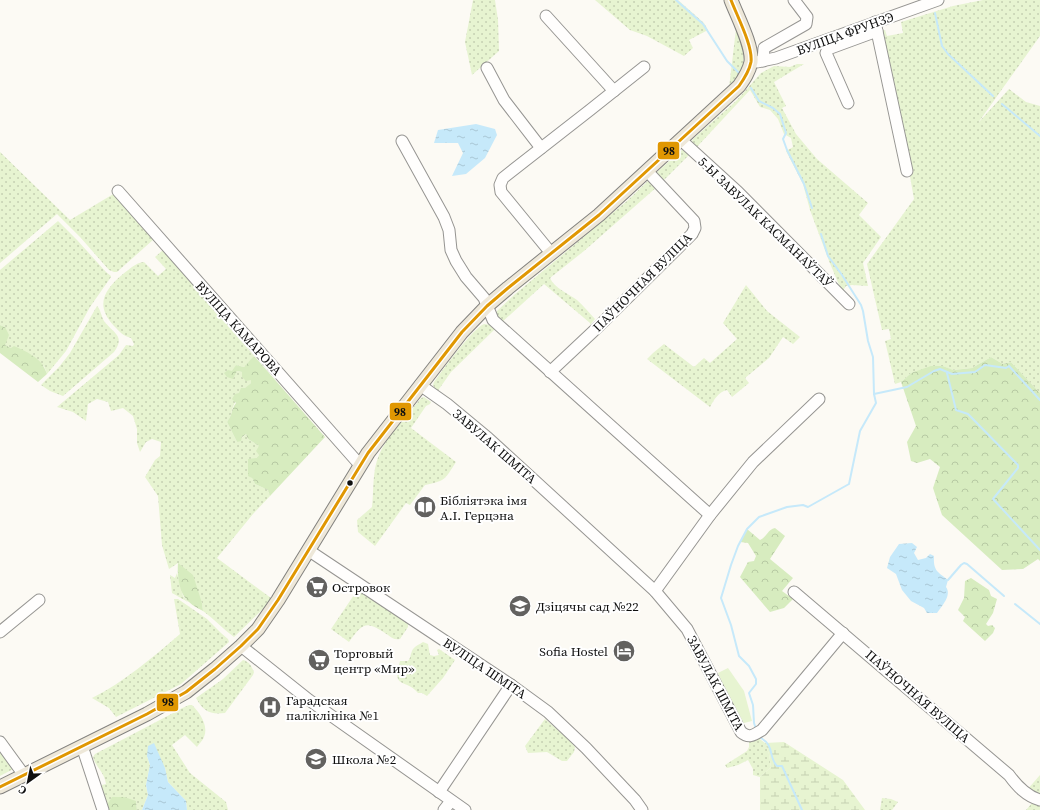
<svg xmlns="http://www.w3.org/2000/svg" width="1040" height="810" font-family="'Source Serif 4',serif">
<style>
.grass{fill:url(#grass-dots)}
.forest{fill:url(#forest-crowns)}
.wetland{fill:url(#wetland-marsh)}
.garden{fill:#e7f4d1}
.water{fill:url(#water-ripples)}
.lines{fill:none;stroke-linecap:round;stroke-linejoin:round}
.stream{stroke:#c6e9fa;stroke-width:2}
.minor-casing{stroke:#969592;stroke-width:13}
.major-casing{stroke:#83827f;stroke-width:15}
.minor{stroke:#fffefd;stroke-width:11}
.major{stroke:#eee8d9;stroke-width:13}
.bus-1-casing{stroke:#fff;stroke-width:6}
.bus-1{stroke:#e09702;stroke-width:3}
.bus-dot{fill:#0f0f0f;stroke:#fff;stroke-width:1.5}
.labels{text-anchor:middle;stroke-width:4;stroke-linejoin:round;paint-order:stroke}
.street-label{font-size:13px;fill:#0f0f0f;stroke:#fff}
.poi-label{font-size:13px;fill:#0f0f0f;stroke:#fff;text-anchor:start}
.line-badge{stroke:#fff;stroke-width:1.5}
.pale-badge-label{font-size:11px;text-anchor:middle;font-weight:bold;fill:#111}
</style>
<defs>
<pattern id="grass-dots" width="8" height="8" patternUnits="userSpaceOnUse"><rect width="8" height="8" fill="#e7f4d1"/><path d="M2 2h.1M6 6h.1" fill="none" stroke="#c5d0b2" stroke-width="1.8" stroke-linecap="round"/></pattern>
<pattern id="forest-crowns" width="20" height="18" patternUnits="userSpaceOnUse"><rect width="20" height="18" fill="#d7ecbf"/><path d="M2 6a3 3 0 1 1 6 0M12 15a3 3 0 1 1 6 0" fill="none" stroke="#b7c9a3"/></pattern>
<pattern id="wetland-marsh" width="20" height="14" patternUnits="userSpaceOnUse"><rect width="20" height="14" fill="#e7f4d1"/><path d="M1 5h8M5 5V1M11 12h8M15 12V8" fill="none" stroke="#c5d0b2"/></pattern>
<pattern id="water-ripples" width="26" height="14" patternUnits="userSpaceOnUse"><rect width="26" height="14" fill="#c6e9fa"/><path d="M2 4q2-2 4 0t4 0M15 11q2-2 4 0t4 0" fill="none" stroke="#a9c7d5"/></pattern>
</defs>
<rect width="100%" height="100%" fill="#fcfaf4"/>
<g class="grass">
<path d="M 473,0 L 495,0 L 498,20 L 499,51 L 472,75 L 465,42 Z"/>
<path d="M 595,0 L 678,0 L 704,23 L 708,30 L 689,40 L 693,48 L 684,56 L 647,36 L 630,30 Z"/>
<path d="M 983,0 L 1040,0 L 1040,36 L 978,123 L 1009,89 L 1026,102 L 1040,106 L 1040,393 L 1011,362 L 1003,364 L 991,357 L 972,368 L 952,370 L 943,366 L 911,373 L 901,382 L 895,384 L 885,341 L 891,339 L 889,329 L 882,330 L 867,264 L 914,199 L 907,160 L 880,31 L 885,30 L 887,36 L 903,33 L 901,22 L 953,6 Z"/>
<path d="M 736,29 C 745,56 750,64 729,88 Z"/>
<path d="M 797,64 L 804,64 L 774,82 L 786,106 L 782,108 L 796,134 L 817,159 L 868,203 L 859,215 L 881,237 L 863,263 L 868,286 L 852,285 L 846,286 L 842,292 L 829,261 L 810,210 L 803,184 L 786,151 L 793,147 L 791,138 L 784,134 L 778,119 L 770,110 L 760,107 L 750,90 L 695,149 L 691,144 L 693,139 L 736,101 L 761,73 L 774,66 L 790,67 Z"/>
<path d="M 683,149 L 692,152 L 661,183 L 656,173 Z"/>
<path d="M 0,152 L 70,220 L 115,193 L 154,239 L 117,272 L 114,272 L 109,270 L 80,237 L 57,214 L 0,263 Z"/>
<path d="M 650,179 L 658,186 L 584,251 L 550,278 C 554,288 569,294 577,300 C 584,306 589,313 595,319 L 590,325 L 590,323 L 544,284 L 501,323 L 495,315 L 497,311 L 514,295 L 627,201 Z"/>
<path d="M 58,221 L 77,240 L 106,272 L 111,276 L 111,277 L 90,307 L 66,351 L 47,374 L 44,366 L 5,345 L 5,327 L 0,325 L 0,270 Z"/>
<path d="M 163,250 L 256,358 L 253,358 L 244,367 L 236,365 L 233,378 L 237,371 L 242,372 L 251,379 L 251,383 C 244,389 236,398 233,407 C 231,413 231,417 227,422 L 237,442 L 246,434 L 248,439 L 259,446 L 259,455 L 257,459 L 248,460 L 252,478 L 255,484 L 268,490 L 270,496 L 253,514 L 217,558 L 271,598 L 265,607 L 234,637 C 223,629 214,619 203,611 L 202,603 L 178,563 L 169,569 L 162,545 L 158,496 L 145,477 L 155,460 L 160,456 L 161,442 L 152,439 L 146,442 L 140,452 L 137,443 L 137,429 L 133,416 L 123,408 L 111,411 L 108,402 L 97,399 L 88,404 L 86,421 L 73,412 L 57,407 L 119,355 L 126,345 L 133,346 L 134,344 L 131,338 C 123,336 119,331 114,326 C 94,305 105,289 123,274 C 130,269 135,263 144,262 L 158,276 L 166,269 L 155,257 Z"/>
<path d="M 746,285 L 767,311 L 800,337 L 793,344 L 783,337 L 769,358 L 745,378 L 749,383 L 732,397 L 727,390 C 718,392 714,400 710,407 L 647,359 L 653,353 L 664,344 L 694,367 L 704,358 L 710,363 L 737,339 L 723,323 Z"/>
<path d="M 97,306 C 101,310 101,316 104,321 C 113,333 126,336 114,352 L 63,396 L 50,391 L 41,385 L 59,367 L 70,353 Z"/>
<path d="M 484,324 L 491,325 L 495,329 L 451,372 L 437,392 L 433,385 L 434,382 C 443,370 472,329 484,324 Z"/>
<path d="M 424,397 L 431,402 L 430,404 L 426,406 L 411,428 L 456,462 C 445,479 446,481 425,485 L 410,505 L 406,503 L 375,546 L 358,532 L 357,520 L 372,507 C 374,490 372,471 379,455 C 387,436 408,415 421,398 Z"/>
<path d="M 177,573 L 183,596 L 188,602 L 172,593 L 170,575 L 175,578 Z"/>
<path d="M 358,589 L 408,623 L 408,627 L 400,639 C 394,640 392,638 388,635 C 367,621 364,621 349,642 L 331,629 Z"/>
<path d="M 174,599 L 178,599 L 207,619 L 221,633 L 228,639 L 229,642 L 181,684 L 116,717 L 109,708 L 92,698 C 124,682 152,658 180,634 Z"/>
<path d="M 423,642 L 428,644 L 430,655 L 434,656 L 439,655 L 437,650 L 439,649 L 455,660 L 443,678 L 427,696 L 422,693 L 418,693 C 406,678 391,690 400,661 L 408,661 C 411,657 410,656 412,651 C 414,646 419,645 423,642 Z"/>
<path d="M 243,660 C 250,662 251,666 254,672 L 253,675 L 225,713 C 210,715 203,711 196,698 L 223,679 Z"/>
<path d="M 189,705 L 192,705 C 199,712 209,725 204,737 C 203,740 199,744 197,747 L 185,735 L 172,745 L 190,773 L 226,802 L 228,810 L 187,810 L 186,801 L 168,782 L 165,768 L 147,756 L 150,765 L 146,785 L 148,795 L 142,810 L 137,810 L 136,801 L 107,805 L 102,790 L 102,785 L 106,784 C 104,771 96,768 93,757 L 95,754 L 177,711 L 178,713 L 178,710 Z"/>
<path d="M 545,719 L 567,738 L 575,747 L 574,752 L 567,761 L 562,761 L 547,752 L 528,753 L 525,746 Z"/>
<path d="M 757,737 L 765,743 L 769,754 L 771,767 L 760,777 L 753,775 L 753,769 L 748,760 L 738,765 L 727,768 L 725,765 L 747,751 L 749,747 L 749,741 Z"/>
<path d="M 0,745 L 17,767 L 0,776 Z"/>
<path d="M 1040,775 L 1040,797 L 1027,790 Z"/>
<path d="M 882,798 L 891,799 L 898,802 L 892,810 L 880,810 Z"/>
<path d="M 1033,802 L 1040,802 L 1040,810 L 1026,810 Z"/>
</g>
<g class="forest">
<path d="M 0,325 L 5,327 L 9,335 L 5,345 L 11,348 L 14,346 C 29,353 42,358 47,374 L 38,382 L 0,353 Z"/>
<path d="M 253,357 L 256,358 L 325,437 L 270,496 L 268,490 L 255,484 L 252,478 L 248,476 L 248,459 L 257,458 L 259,455 L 256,451 L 259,446 L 248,439 L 246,434 L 242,437 L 241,441 L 237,442 L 227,422 C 233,414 231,409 236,403 L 232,399 L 235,394 L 239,393 L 241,388 L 245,388 L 251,383 L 251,380 L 246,381 L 242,377 L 242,372 L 237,371 L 233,379 L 227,377 L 224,373 L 228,370 L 232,371 L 236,365 L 244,367 Z"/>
<path d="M 991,357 L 1003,364 L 1011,362 L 1040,393 L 1040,561 L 1038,559 L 1023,569 L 1002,570 L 942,515 L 933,488 L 940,467 L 930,459 L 917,463 L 911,461 L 907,442 L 916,426 L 901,382 L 911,373 L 931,366 L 943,366 L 953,370 L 972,368 Z"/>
<path d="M 775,528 L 785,536 L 770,559 L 793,578 L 782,591 L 793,599 L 784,608 L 770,612 L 740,577 L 748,562 L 754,561 L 756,556 L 748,543 L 740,542 L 747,529 L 760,540 C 767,537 767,530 775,528 Z"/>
<path d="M 178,563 L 193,575 L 202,603 L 203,611 C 198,608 193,606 189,602 C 179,594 177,575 178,563 Z"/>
<path d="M 971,578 L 989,590 L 991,596 L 997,599 L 993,613 L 986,624 L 988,626 L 992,625 L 995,628 L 993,633 L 985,641 L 963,621 L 965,617 L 958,610 L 964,598 L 965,581 Z"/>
<path d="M 112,797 L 124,797 L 136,801 L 137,810 L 108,810 L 107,805 Z"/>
</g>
<path class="wetland" d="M 784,742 L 843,780 L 865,810 L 760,810 L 760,777 L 771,767 L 769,754 L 765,743 Z"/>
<path class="garden" d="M 728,668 L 744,691 L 752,721 L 740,724 L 718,673 Z"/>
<g class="water">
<path d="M 476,124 L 495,129 L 497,135 L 485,158 L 466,174 L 452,176 L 463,153 L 458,143 L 434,143 L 438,130 Z"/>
<path d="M 912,543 L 917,547 L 914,553 L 918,560 L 926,558 L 930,554 L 934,556 C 933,571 938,572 948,580 L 946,587 C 952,595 942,606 937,613 L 927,613 L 924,608 L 911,601 L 902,590 L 896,574 L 887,568 L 890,557 L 899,544 Z"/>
<path d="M 154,743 L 165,768 L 168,782 L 186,801 L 187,810 L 142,810 L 148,795 L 146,785 L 150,765 L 147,756 L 148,746 Z"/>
</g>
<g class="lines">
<g class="stream">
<path d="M 676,0 L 703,24 L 727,61 L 740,74"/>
<path d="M 935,13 L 942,46 L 948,54 L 993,96"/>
<path d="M 751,88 L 759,101 L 773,108 L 780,114 L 786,133 L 783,139 L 787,150 L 804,184 L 812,208"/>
<path d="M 1002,104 L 1040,136"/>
<path d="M 947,373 L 956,410 L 968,414 L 1018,465 L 1018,468 L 993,499 L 1040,550"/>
<path d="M 874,394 L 907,387 L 934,371 L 940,369 L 952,374 L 975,372 L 985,365 L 1006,368 L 1009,366 L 1040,400"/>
<path d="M 948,580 L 961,565 L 964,563 L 967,564 L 1004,596"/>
<path d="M 1015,604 L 1040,624"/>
<path d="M 756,729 L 754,723 L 753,705 L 749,693 L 756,684 L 756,679 L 749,666 L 739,656 L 731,625 L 721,598 L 731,565 L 738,546 L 747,529 L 759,517 L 787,507 L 803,505 L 808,507 L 849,484 L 860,431 L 876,403 L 874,394 L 873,357 L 868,341 L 863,311 L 861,305 L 842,275 L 828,256 L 821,234"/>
<path d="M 761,738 C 775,746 768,757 777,766 L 782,766 L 802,810"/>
</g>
<g class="minor-casing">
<g id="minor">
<path d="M 546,16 L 614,91"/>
<path d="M 875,22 L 907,171"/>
<path d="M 751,61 L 757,62 L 776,58 L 938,0"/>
<path d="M 763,61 L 764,48 L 806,24 L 807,17 L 794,0"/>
<path d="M 487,68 L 504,100 L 541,148"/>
<path d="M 848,103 L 826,53 L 828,49 L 877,31"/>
<path d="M 681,140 L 738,192 L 849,304"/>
<path d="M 402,141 L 444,217 L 449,230 L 451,250 L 456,261 L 466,277 L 484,298 L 493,320 L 710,515"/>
<path d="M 118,191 L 360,465"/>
<path d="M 551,253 L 501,192 L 500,185 L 503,178 L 590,110 L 644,67"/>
<path d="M 550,372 L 599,326 L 692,234 L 695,228 L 694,221 L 647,171"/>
<path d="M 420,385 L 447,404 L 488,438 L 655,591 L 687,629 L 741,732 C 749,739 754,735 762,730 L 843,633"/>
<path d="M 308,550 L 511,685 L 548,712 L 586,748 L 635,800 L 642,810"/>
<path d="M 655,591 L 710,515 L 753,462 L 819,399"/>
<path d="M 794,592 L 1009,775 C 1017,786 1026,796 1040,800"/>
<path d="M 0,632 L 39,600"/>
<path d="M 241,646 L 309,700 L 465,810"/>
<path d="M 0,742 L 24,775"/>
<path d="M 82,746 L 103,810"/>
<path d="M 439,792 L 511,685"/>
<path d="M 444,810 L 451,801"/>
</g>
</g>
<g class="major-casing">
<path id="major" d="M 0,787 L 147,714 L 186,692 L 215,669 L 241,646 L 258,629 L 278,600 L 368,453 L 462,332 L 487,306 L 508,288 L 599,215 L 739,86 C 744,79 749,72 751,62 C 753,46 737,16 731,0"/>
</g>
<use href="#minor" class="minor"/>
<use href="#major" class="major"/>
<g class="bus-1-casing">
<path id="bus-1" d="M 0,787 L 147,714 L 186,692 L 215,669 L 241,646 L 258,629 L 278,600 L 368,453 L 462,332 L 487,306 L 508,288 L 599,215 L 739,86 C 744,79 749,72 751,62 C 753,46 737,16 731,0"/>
</g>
<use href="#bus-1" class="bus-1"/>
</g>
<defs>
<g id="library-disc" transform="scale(1.15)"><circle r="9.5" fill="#62615f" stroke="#fff"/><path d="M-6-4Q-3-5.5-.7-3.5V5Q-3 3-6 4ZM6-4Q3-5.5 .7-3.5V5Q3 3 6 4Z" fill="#fff"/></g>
<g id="supermarket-disc" transform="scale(1.15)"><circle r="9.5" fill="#62615f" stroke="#fff"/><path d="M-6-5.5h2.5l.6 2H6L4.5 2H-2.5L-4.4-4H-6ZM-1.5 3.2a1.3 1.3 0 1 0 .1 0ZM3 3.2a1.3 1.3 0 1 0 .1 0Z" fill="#fff"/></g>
<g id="school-disc" transform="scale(1.15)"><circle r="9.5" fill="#62615f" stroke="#fff"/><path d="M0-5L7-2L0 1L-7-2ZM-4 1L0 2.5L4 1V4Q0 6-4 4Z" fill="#fff"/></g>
<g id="hotel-disc" transform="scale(1.15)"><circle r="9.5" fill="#62615f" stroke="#fff"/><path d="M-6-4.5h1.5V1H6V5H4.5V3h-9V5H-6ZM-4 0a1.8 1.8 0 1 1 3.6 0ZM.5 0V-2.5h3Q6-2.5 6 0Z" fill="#fff"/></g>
<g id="hospital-disc" transform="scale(1.15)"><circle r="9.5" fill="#62615f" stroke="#fff"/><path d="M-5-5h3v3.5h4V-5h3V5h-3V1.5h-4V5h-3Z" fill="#fff"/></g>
</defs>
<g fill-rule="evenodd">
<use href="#library-disc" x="425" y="507"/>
<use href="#supermarket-disc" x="317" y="587"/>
<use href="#school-disc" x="520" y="606"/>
<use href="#hotel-disc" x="624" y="651"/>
<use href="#supermarket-disc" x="319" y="660"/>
<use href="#hospital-disc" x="270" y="707"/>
<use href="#school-disc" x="316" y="759"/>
</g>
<circle class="bus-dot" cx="350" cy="483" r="3.5"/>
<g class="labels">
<g class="street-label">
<text transform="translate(845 33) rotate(-20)" y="5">ВУЛІЦА ФРУНЗЭ</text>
<text transform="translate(766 222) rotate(44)" y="5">5-Ы ЗАВУЛАК КАСМАНАЎТАЎ</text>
<text transform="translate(642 282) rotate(-45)" y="5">ПАЎНОЧНАЯ ВУЛІЦА</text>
<text transform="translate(239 328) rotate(48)" y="5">ВУЛІЦА КАМАРОВА</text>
<text transform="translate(495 446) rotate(41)" y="5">ЗАВУЛАК ШМІТА</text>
<text transform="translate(485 668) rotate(34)" y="5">ВУЛІЦА ШМІТА</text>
<text transform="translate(716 683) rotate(62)" y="5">ЗАВУЛАК ШМІТА</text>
<text transform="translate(918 696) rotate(41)" y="5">ПАЎНОЧНАЯ ВУЛІЦА</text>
</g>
<g class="poi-label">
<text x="440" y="505">Бібліятэка імя<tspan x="440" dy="15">А.І. Герцэна</tspan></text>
<text x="332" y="592">Островок</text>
<text x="536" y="611">Дзіцячы сад №22</text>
<text x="608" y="656" text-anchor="end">Sofia Hostel</text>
<text x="334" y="658">Торговый<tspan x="334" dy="15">центр «Мир»</tspan></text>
<text x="286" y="705">Гарадская<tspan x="286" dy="15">паліклініка №1</tspan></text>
<text x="332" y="764">Школа №2</text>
</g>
</g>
<g class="line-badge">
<rect x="657" y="141" width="23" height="19" rx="4" fill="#e09702"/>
<rect x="389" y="402" width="23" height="19" rx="4" fill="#e09702"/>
<rect x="156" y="693" width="23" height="19" rx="4" fill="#e09702"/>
</g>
<g class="pale-badge-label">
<text x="669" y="155">98</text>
<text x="400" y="416">98</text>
<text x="168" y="706">98</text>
</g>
<g transform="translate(28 782) rotate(213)" stroke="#ffffff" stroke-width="3" paint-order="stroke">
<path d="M0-3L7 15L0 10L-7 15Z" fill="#0f0f0f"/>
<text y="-6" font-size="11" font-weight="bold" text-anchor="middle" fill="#0f0f0f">С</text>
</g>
</svg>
